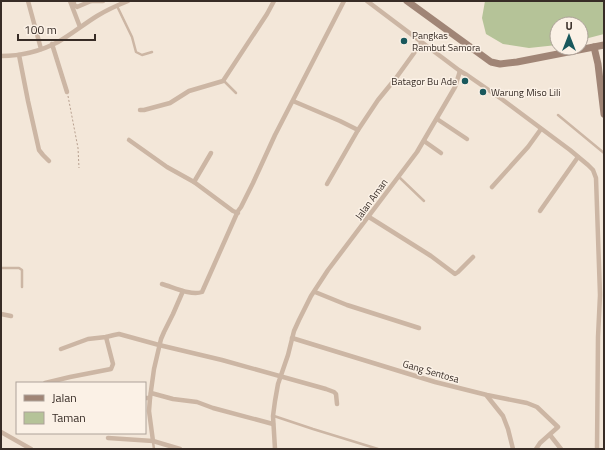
<svg xmlns="http://www.w3.org/2000/svg" width="605" height="450" font-family="'Titillium Web',sans-serif">
<style>
.green{fill:#b5c398}
.lines{fill:none;stroke-linecap:round;stroke-linejoin:round}
.path{stroke:#b8a08f;stroke-width:1;stroke-dasharray:2 2;stroke-linecap:butt}
.lane{stroke:#ccb6a4;stroke-width:2.5}
.street{stroke:#ccb6a4;stroke-width:4.5}
.secondary{stroke:#a08576;stroke-width:7}
.poi-dot{fill:#19585c;stroke:#fbf1e6;stroke-width:1.5}
.labels{text-anchor:middle;stroke-width:3;stroke-linejoin:round;paint-order:stroke}
.poi-label{font-size:10px;fill:#372c26;stroke:#fbf1e6;text-anchor:start}
.street-label{font-size:10px;fill:#372c26;stroke:#fbf1e6}
</style>
<rect width="100%" height="100%" fill="#f3e7d9"/>
<path class="green" d="M 485,1 L 604,1 L 604,34 L 581,40 L 581,24 L 557,24 L 557,45 L 529,48 L 503,44 L 486,34 L 482,18 Z"/>
<g class="lines">
<path class="path" d="M 68,96 L 78,148 L 79,168"/>
<g class="lane">
<path d="M 117,6 L 132,37 L 136,52 L 142,55 L 152,52"/>
<path d="M 224,81 L 236,93"/>
<path d="M 558,115 L 604,153"/>
<path d="M 399,177 L 424,201"/>
<path d="M 1,268 L 19,268 L 22,270 L 22,287"/>
<path d="M 274,416 L 313,429 L 378,449"/>
<path d="M 153,442 L 154,449"/>
</g>
<g class="street">
<path d="M 28,1 L 41,49"/>
<path d="M 70,1 L 80,27"/>
<path d="M 91,1 L 103,1"/>
<path d="M 367,1 L 460,71 L 467,75 L 503,100 L 570,150 L 588,165 L 593,170 L 596,178 L 600,295 L 598,337 L 597,449"/>
<path d="M 74,3 L 74,5 L 77,7 L 91,1"/>
<path d="M 52,44 L 67,92"/>
<path d="M 19,55 L 28,101 L 39,150 L 43,155 L 49,161"/>
<path d="M 1,56 C 20,56 41,51 58,42 C 72,34 84,24 97,16 C 107,10 118,5 128,1"/>
<path d="M 293,101 L 340,121 L 358,130"/>
<path d="M 140,110 L 144,110 L 170,103 L 189,91 L 223,81 L 267,14 L 274,1"/>
<path d="M 437,119 L 467,139"/>
<path d="M 129,140 L 167,167 L 194,182 L 233,211 L 238,213"/>
<path d="M 424,141 L 441,153"/>
<path d="M 194,182 L 211,153"/>
<path d="M 327,184 L 358,130 L 378,100 L 396,78 L 422,42"/>
<path d="M 492,187 L 528,147 L 541,129"/>
<path d="M 540,211 L 578,157"/>
<path d="M 369,217 L 431,256 L 455,274 L 458,272 L 473,257"/>
<path d="M 162,284 C 173,287 191,296 202,292 L 238,211 L 241,207 L 253,183 L 275,135 L 344,1"/>
<path d="M 315,292 L 347,305 L 419,328"/>
<path d="M 1,314 L 11,316"/>
<path d="M 292,338 L 435,382 L 487,395 L 527,403 L 537,407 L 558,427 L 540,443 L 536,449"/>
<path d="M 61,349 L 88,339 L 106,337 L 114,335 L 119,334 L 159,345 L 222,360 L 326,389 L 334,392 L 336,394 L 337,404"/>
<path d="M 45,383 L 70,377 L 111,369 L 113,364 L 106,337"/>
<path d="M 151,393 L 173,399 L 197,402 L 213,408 L 273,424"/>
<path d="M 487,396 L 503,416 L 508,429 L 513,449"/>
<path d="M 145,398 L 150,398 L 154,369 L 161,339 L 164,332 L 173,314 L 183,291"/>
<path d="M 150,398 L 149,411 L 153,441"/>
<path d="M 1,432 L 31,449"/>
<path d="M 550,435 L 561,449"/>
<path d="M 108,438 L 153,441 L 180,449"/>
<path d="M 275,449 L 273,416 L 275,401 L 278,384 L 288,355 L 294,331 L 299,320 L 311,296 L 328,270 L 417,152 L 455,87 L 460,71"/>
</g>
<g class="secondary">
<path d="M 407,1 L 491,62 L 500,64 L 517,62 L 604,45"/>
<path d="M 594,47 L 598,64 L 604,114"/>
</g>
</g>
<g class="poi-dot">
<circle cx="404" cy="41" r="4"/>
<circle cx="465" cy="81" r="4"/>
<circle cx="483" cy="92" r="4"/>
</g>
<g class="labels">
<g class="poi-label">
<text x="412" y="39">Pangkas<tspan x="412" dy="12">Rambut Samora</tspan></text>
<text x="457" y="85" text-anchor="end">Batagor Bu Ade</text>
<text x="491" y="96">Warung Miso Lili</text>
</g>
<g class="street-label">
<text transform="translate(371 199) rotate(-54)" y="4">Jalan Aman</text>
<text transform="translate(431 371) rotate(16)" y="4">Gang Sentosa</text>
</g>
</g>
<rect width="605" height="450" fill="none" stroke="#372c26" stroke-width="4"/>
<rect x="16" y="382" width="130" height="52" fill="#fbf1e6" stroke="#ada299"/>
<rect x="24" y="395" width="20" height="6" fill="#a08576" stroke="#ada299"/>
<text x="52" y="402" font-size="12" fill="#372c26">Jalan</text>
<rect x="24" y="412" width="20" height="12" fill="#b5c398" stroke="#ada299"/>
<text x="52" y="422" font-size="12" fill="#372c26">Taman</text>
<g transform="translate(569 36)"><circle r="19" fill="#fbf1e6" stroke="#ada299"/>
<path d="M0-3L7 15L0 10L-7 15Z" fill="#19585c"/>
<text y="-6" font-size="11" font-weight="bold" text-anchor="middle" fill="#372c26">U</text>
</g>
<path d="M18 34v6h77v-6" fill="none" stroke="#372c26" stroke-width="2"/>
<text x="24" y="34" font-size="12" fill="#372c26" stroke="#fbf1e6" stroke-width="3" paint-order="stroke">100 m</text>
</svg>
